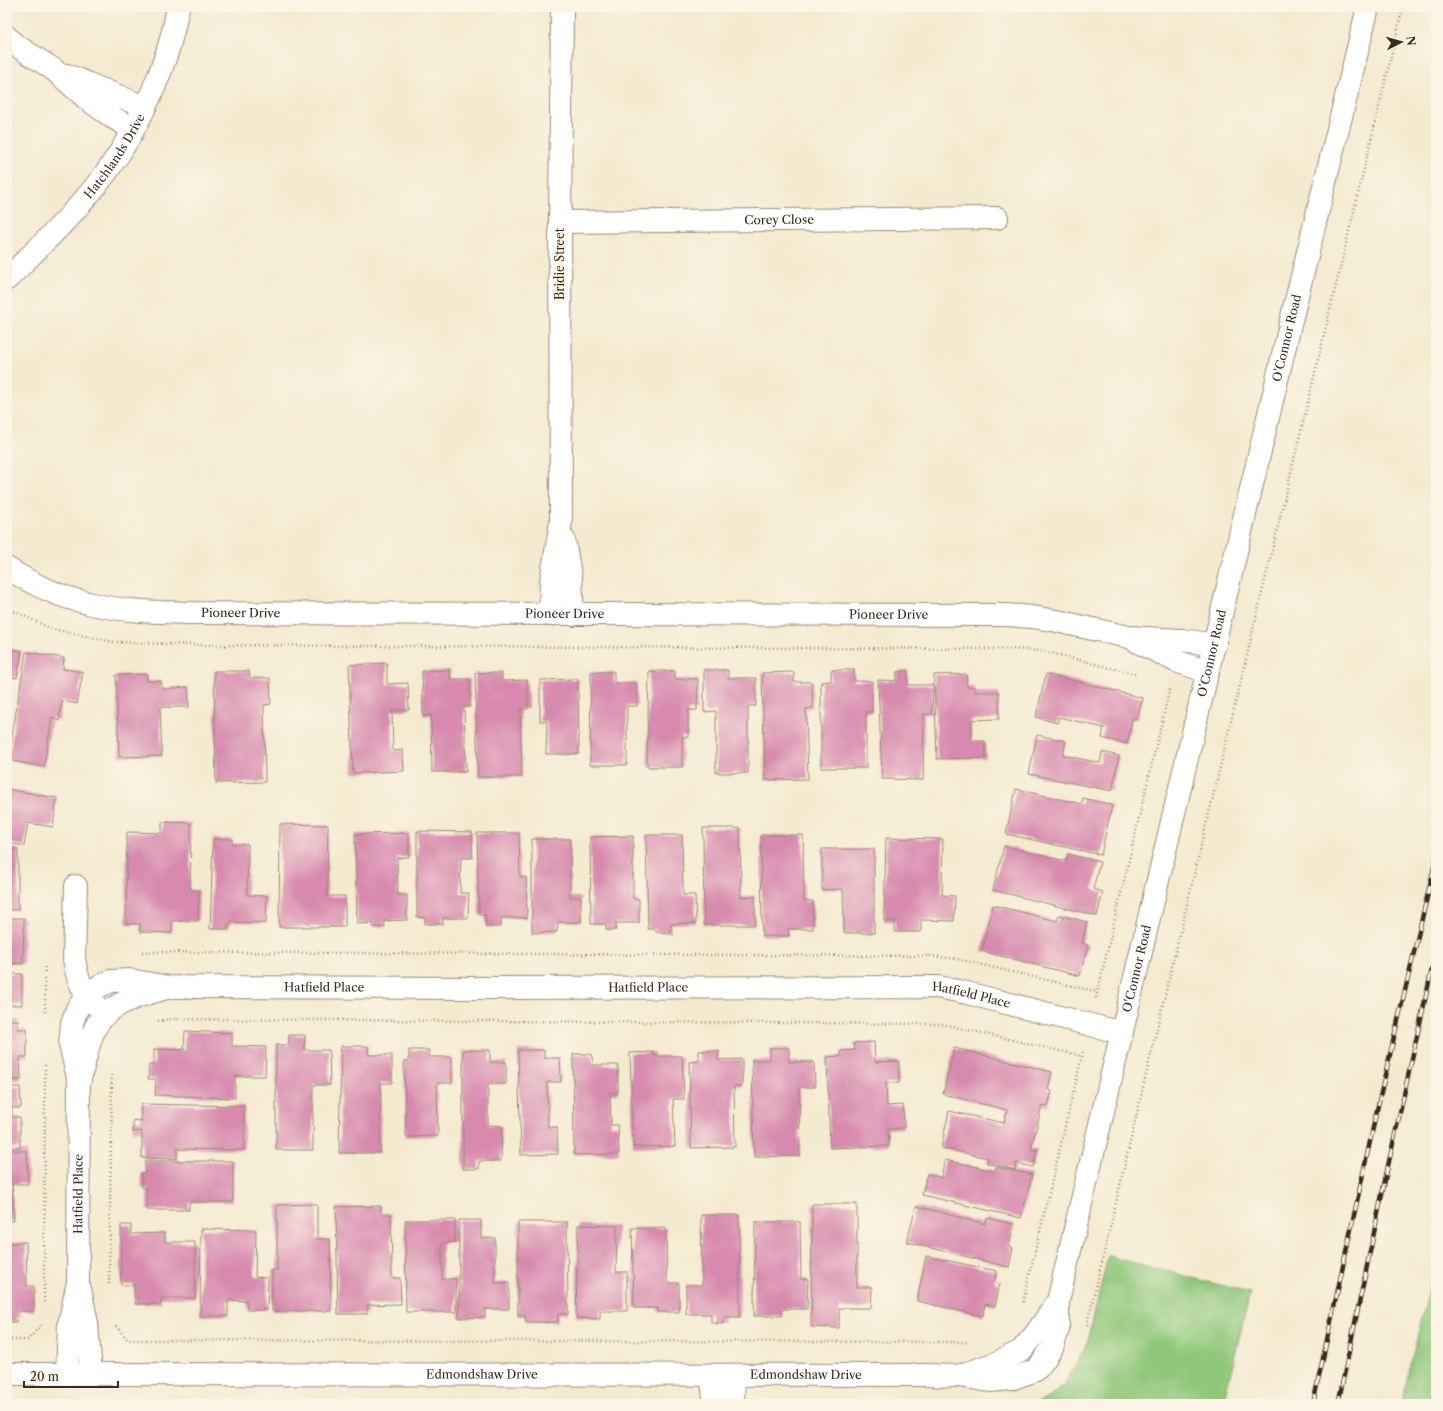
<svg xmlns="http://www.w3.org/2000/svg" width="1443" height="1411" font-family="'Libre Caslon Text',serif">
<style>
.green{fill:#8fc77a;stroke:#65784c}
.building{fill:#d78aae}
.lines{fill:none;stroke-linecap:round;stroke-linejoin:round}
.minor-casing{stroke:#988a77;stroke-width:24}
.path{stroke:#988a77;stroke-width:2.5;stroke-dasharray:1 3;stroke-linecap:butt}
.minor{stroke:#fff;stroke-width:22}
.rail-casing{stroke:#3b2a1e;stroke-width:4.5}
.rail{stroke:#fcf5e5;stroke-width:3;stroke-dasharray:9;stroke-linecap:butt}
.labels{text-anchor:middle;stroke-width:3;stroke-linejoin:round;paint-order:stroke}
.street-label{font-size:12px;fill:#3b2a1e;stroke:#fcf5e5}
</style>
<rect width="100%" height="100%" fill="#fcf5e5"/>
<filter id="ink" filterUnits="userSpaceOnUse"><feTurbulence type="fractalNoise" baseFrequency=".025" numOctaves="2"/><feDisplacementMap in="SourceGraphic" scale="8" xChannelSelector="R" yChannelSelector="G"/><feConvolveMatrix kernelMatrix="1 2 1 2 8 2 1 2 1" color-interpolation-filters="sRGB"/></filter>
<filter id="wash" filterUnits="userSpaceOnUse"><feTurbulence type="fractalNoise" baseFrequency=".012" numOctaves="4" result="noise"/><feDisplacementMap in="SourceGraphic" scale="16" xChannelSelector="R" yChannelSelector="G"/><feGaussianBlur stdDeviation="0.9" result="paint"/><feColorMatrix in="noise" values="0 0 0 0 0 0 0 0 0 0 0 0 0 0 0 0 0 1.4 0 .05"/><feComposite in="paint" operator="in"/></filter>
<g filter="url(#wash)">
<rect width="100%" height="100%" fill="#f4ead0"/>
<g class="green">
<path d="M 1108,1256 L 1250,1293 L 1223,1404 L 1036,1404 L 1050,1397 L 1065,1383 L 1087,1345 Z"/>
<path d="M 1436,1261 L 1436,1404 L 1401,1404 Z"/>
</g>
<g id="blocks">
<g class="building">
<path d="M 7,648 L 22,651 L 17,678 L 7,676 Z"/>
<path d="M 26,652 L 64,658 L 63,669 L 83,672 L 77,704 L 62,701 L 59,721 L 52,717 L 44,767 L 8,760 Z"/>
<path d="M 387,663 L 387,684 L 408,683 L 409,710 L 392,710 L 393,751 L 403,750 L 404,771 L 353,773 L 349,665 Z"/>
<path d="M 450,670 L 450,679 L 470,679 L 470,707 L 464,707 L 466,772 L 432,772 L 431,715 L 423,716 L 422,671 Z"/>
<path d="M 704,670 L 728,670 L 728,678 L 756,678 L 756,706 L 748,706 L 748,773 L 716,773 L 716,711 L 704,712 Z"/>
<path d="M 831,670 L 854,670 L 854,681 L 872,681 L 872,712 L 866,712 L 866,768 L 821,768 L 821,682 L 831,681 Z"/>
<path d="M 908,670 L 908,685 L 933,685 L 932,714 L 924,714 L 923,780 L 882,779 L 878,680 L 896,681 L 897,672 Z"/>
<path d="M 214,671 L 249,671 L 250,678 L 270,678 L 271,704 L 264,705 L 265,782 L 216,783 Z"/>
<path d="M 649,671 L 675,671 L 675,679 L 698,679 L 697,710 L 688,710 L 688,737 L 682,737 L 682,767 L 647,767 Z"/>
<path d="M 591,672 L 614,672 L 614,683 L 637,683 L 637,706 L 627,706 L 627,765 L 590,765 Z"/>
<path d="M 794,672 L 794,682 L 812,682 L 813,708 L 806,709 L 808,779 L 765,780 L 762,673 Z"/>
<path d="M 475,673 L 502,673 L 502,681 L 527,680 L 528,709 L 520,709 L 522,777 L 478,777 Z"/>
<path d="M 147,674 L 147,681 L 161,681 L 162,689 L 188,687 L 189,707 L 160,707 L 162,756 L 119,757 L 116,675 Z"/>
<path d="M 966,674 L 967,687 L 975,687 L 975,692 L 999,692 L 999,719 L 971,720 L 972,741 L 985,741 L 986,758 L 937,759 L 934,675 Z"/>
<path d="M 1046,674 L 1143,698 L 1137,719 L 1132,719 L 1127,744 L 1102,738 L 1104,728 L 1059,717 L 1057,723 L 1036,717 Z"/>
<path d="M 578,679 L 579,754 L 546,754 L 547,721 L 540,721 L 540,680 Z"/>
<path d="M 1037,735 L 1066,741 L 1063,755 L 1100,763 L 1102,752 L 1119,756 L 1112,791 L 1029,774 Z"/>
<path d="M 7,789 L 57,798 L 53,827 L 28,823 L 24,846 L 7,843 Z"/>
<path d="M 1016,789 L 1082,804 L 1083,798 L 1112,805 L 1101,855 L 1006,834 Z"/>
<path d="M 162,822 L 191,823 L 190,890 L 199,890 L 198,921 L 172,921 L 172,933 L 140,932 L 140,924 L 126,924 L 127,832 L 162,833 Z"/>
<path d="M 280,824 L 328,825 L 327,896 L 345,896 L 345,927 L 279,927 Z"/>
<path d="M 703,828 L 740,828 L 741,897 L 755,896 L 755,925 L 704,925 Z"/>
<path d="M 417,831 L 472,832 L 472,858 L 461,858 L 460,893 L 469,893 L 468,918 L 443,918 L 443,924 L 425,924 L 425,918 L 417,917 Z"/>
<path d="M 409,833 L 409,857 L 397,858 L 398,895 L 407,895 L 407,920 L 384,921 L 385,927 L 373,927 L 373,923 L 357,924 L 355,834 Z"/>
<path d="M 477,833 L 519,833 L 520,877 L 526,877 L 527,918 L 501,918 L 501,927 L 486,927 L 485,915 L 479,915 Z"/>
<path d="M 646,835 L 682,835 L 683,895 L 695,895 L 696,923 L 671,924 L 671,933 L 656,932 L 656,929 L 648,929 Z"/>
<path d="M 761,835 L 803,835 L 804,901 L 813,901 L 813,929 L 788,929 L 789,936 L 762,936 Z"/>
<path d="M 633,836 L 633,899 L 639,899 L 639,923 L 616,923 L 616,930 L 606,930 L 606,924 L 591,924 L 590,837 Z"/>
<path d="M 886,838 L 943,839 L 942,895 L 955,896 L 954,921 L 921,920 L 921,932 L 895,932 L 895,921 L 884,921 Z"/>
<path d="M 213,839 L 232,839 L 232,844 L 248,844 L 247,895 L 267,896 L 266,923 L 231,922 L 228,929 L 210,929 Z"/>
<path d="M 532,839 L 570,839 L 570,897 L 581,897 L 581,922 L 558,922 L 557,932 L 532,933 Z"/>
<path d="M 1004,846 L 1066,861 L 1068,854 L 1100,862 L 1093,889 L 1103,892 L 1097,916 L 993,890 Z"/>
<rect x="7" y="849" width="11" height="61"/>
<path d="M 822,849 L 874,849 L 874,933 L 844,933 L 843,889 L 822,890 Z"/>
<path d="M 993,905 L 1057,921 L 1059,915 L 1087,922 L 1082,943 L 1088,945 L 1080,976 L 982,951 Z"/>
<path d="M 7,918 L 24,918 L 23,964 L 7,963 Z"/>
<path d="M 7,974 L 22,974 L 22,1005 L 9,1005 L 8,1014 L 7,1014 Z"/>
<path d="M 7,1020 L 18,1020 L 18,1029 L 27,1029 L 27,1057 L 20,1057 L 21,1080 L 7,1080 Z"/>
<path d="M 185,1031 L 232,1033 L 232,1046 L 266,1047 L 265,1076 L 235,1076 L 235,1098 L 155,1095 L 156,1079 L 148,1079 L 149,1065 L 154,1065 L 154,1049 L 184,1050 Z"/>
<path d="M 289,1035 L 305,1035 L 304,1050 L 329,1050 L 330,1085 L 313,1085 L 313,1150 L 276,1150 L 276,1045 L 289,1045 Z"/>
<path d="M 874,1042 L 875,1062 L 899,1061 L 899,1083 L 886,1083 L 887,1106 L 903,1105 L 904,1128 L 888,1129 L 889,1146 L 830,1148 L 827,1057 L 841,1056 L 841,1051 L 855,1050 L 854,1043 Z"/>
<path d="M 341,1046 L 368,1046 L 368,1055 L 392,1055 L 392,1083 L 381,1083 L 380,1153 L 339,1153 Z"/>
<path d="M 770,1048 L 789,1048 L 789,1062 L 814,1062 L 815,1087 L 799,1087 L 800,1156 L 754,1157 L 752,1060 L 770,1060 Z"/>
<path d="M 954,1048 L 1052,1072 L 1048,1090 L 1052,1091 L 1048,1106 L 1042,1105 L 1031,1149 L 1037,1150 L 1033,1167 L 1016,1163 L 1015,1170 L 987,1163 L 988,1158 L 941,1148 L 949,1111 L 1004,1123 L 1007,1110 L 943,1094 Z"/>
<path d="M 409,1050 L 429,1050 L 429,1057 L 452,1057 L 452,1083 L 437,1083 L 438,1136 L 406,1137 L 404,1061 L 409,1061 Z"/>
<path d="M 463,1050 L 490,1050 L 490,1062 L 506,1062 L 506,1084 L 488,1084 L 488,1125 L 502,1126 L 501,1161 L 479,1161 L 479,1169 L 463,1169 Z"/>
<path d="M 518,1050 L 544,1050 L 544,1058 L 560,1058 L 561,1082 L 547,1082 L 548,1127 L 557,1127 L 558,1154 L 521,1155 Z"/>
<path d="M 699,1051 L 719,1051 L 718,1060 L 742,1059 L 742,1086 L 734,1086 L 735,1147 L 691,1148 L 689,1062 L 699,1061 Z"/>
<path d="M 654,1052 L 654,1056 L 682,1056 L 684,1099 L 673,1099 L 675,1146 L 633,1147 L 630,1053 Z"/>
<path d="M 573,1054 L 591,1054 L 594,1065 L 618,1065 L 618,1093 L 610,1093 L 611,1125 L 618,1125 L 619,1154 L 574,1155 Z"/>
<path d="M 7,1087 L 20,1087 L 21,1108 L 12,1108 L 12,1117 L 20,1117 L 20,1148 L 7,1149 Z"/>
<path d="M 141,1104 L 244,1106 L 244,1150 L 177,1149 L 177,1159 L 142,1158 L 142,1131 L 133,1132 L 133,1120 L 141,1121 Z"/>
<path d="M 7,1151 L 27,1151 L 28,1184 L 12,1184 L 14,1221 L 7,1221 Z"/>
<path d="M 945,1160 L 995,1171 L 996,1167 L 1032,1175 L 1021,1218 L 922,1195 L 927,1174 L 941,1178 Z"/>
<path d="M 145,1161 L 233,1161 L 233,1202 L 189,1202 L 189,1210 L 147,1210 L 147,1188 L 142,1188 L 141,1173 L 145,1173 Z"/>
<path d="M 317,1204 L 317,1239 L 330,1239 L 331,1311 L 272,1311 L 272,1270 L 277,1270 L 277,1205 Z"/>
<path d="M 812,1204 L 857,1204 L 857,1287 L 872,1287 L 871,1308 L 839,1308 L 839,1328 L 811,1327 Z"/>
<path d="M 381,1206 L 381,1214 L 391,1214 L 392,1278 L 400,1278 L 401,1304 L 367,1305 L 367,1314 L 338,1314 L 336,1207 Z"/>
<path d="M 916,1206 L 985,1224 L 987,1218 L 1014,1224 L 1009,1247 L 1013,1248 L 1009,1267 L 907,1242 Z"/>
<path d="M 701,1215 L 739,1215 L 740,1317 L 724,1317 L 724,1323 L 711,1323 L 711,1314 L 686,1314 L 686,1285 L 702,1285 Z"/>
<path d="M 405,1220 L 455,1220 L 455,1242 L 442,1243 L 442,1279 L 456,1279 L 456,1312 L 406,1312 Z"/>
<path d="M 459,1220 L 481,1220 L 481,1238 L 495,1238 L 495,1283 L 509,1282 L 509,1309 L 485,1309 L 485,1317 L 459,1318 Z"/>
<path d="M 518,1222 L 567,1222 L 568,1314 L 558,1314 L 558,1322 L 526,1322 L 525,1316 L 518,1316 Z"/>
<path d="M 755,1222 L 800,1222 L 801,1279 L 808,1279 L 807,1309 L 782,1309 L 782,1316 L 754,1316 Z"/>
<path d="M 121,1225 L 131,1225 L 131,1234 L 165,1233 L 165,1242 L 195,1242 L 195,1298 L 161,1298 L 161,1304 L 135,1304 L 134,1285 L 121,1285 Z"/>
<path d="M 578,1225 L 617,1226 L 616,1272 L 627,1272 L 627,1311 L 600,1311 L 600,1319 L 576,1318 Z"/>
<path d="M 632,1228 L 666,1228 L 667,1283 L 679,1283 L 679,1312 L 658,1312 L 658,1308 L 634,1308 Z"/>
<path d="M 201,1229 L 256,1230 L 255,1277 L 268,1278 L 267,1310 L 247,1310 L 247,1301 L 228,1300 L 228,1316 L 200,1316 Z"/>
<path d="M 26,1242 L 27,1286 L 34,1286 L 34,1311 L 20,1311 L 16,1322 L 7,1322 L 7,1243 Z"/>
<path d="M 926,1256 L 997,1271 L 994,1282 L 1000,1284 L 995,1306 L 985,1304 L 983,1316 L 917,1301 Z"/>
</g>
</g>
</g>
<g filter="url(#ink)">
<use href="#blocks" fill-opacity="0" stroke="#988a77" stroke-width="1"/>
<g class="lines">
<g class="minor-casing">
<g id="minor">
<path d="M 7,37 L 14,44 L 53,69 L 87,99 L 112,117 L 133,129"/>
<path d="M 67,75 L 145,107"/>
<path id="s1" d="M 560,222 L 997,218"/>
<path id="s2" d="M 7,279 C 42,244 79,210 108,170 C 141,124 169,63 178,7"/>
<path d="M 564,540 L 571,580 L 573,615"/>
<path id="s3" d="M 7,568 C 32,584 59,597 88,603 C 122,612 159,612 194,613 L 1006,615 L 1032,617 L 1057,621 L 1128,637 L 1182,640 L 1215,645"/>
<path d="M 550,615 L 551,581 L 561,522 L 560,222 L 562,7"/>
<path d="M 1136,641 L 1176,661 L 1208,672"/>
<path d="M 76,886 L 74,959 L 77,974 L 81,985 L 96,1005"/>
<path d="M 80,1079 C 84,1063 88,1044 95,1028 C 108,1002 141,996 166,988"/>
<path d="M 80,1289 L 87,1323 L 91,1374"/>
<path id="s4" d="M 7,1374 L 925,1375 L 958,1376 L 990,1381 L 1011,1379 L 1036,1370 L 1044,1360 L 1052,1348 L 1058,1330 L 1058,1301 L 1290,325 L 1368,7"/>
<path id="s5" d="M 67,1374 L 69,1324 L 78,1282 L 79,1082 L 70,1045 L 72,1023 L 77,1009 L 88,994 L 96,988 L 111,981 L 129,980 L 169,987 L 480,988 L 938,987 L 967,993 L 1122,1033"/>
<path d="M 711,1375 L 715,1404"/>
<path d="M 961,1375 L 996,1363 L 1021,1351 L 1037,1332 L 1058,1301"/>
<path d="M 733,1404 L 734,1375"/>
</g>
</g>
<g class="path">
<path d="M 7,608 L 52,629 L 114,642 L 193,645 L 1011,649 L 1043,651 L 1135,674"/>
<path d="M 142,952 L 931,956 L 957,959 L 1098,992"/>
<path d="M 1096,998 L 1170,688"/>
<path d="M 45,1012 L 45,965"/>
<path d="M 158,1021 L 171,1019 L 942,1024 L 1082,1056"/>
<path d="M 109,1284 L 112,1073"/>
<path d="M 44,1302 L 45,1065"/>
<path d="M 1023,1302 L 1083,1052"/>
<path d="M 1087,1325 L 1150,1058 L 1403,7"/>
<path d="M 116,1326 L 128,1340 L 968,1342"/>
<path d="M 7,1340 L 28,1340 L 41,1325"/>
</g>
<use href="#minor" class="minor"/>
<g class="rail-casing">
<g id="rail">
<path d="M 1313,1404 L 1376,1114 L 1436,859"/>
<path d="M 1338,1404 L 1388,1166 L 1436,951"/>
</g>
</g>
<use href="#rail" class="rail"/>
</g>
</g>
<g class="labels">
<g class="street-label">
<text dy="4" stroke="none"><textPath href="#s2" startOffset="164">Hatchlands Drive</textPath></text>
<text dy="4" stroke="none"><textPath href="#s1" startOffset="219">Corey Close</textPath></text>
<text transform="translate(560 264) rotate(-90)" y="4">Bridie Street</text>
<text dy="4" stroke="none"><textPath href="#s4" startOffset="2096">O'Connor Road</textPath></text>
<text dy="4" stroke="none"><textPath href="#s3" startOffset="242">Pioneer Drive</textPath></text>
<text dy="4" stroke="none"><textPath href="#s3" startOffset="566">Pioneer Drive</textPath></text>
<text dy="4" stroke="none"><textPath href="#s3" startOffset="890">Pioneer Drive</textPath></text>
<text dy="4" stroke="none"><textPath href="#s4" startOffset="1772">O'Connor Road</textPath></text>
<text dy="4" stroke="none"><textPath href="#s4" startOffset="1448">O'Connor Road</textPath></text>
<text dy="4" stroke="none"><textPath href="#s5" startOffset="627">Hatfield Place</textPath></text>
<text dy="4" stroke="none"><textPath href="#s5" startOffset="951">Hatfield Place</textPath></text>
<text dy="4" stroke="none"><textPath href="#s5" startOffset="1275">Hatfield Place</textPath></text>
<text dy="4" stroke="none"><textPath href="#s5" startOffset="181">Hatfield Place</textPath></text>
<text dy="4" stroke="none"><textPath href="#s4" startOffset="475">Edmondshaw Drive</textPath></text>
<text dy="4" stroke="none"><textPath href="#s4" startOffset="799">Edmondshaw Drive</textPath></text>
</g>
</g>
<rect width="1443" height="1411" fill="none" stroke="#fcf5e5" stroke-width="24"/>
<g transform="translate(1401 42) rotate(84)" stroke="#fcf5e5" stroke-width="3" paint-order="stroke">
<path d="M0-3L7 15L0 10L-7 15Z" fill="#3b2a1e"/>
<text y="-6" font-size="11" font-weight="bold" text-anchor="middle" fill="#3b2a1e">N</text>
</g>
<path d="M24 1381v6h94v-6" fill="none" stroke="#3b2a1e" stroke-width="2"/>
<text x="30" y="1381" font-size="12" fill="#3b2a1e" stroke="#fcf5e5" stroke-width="3" paint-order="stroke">20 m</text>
</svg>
